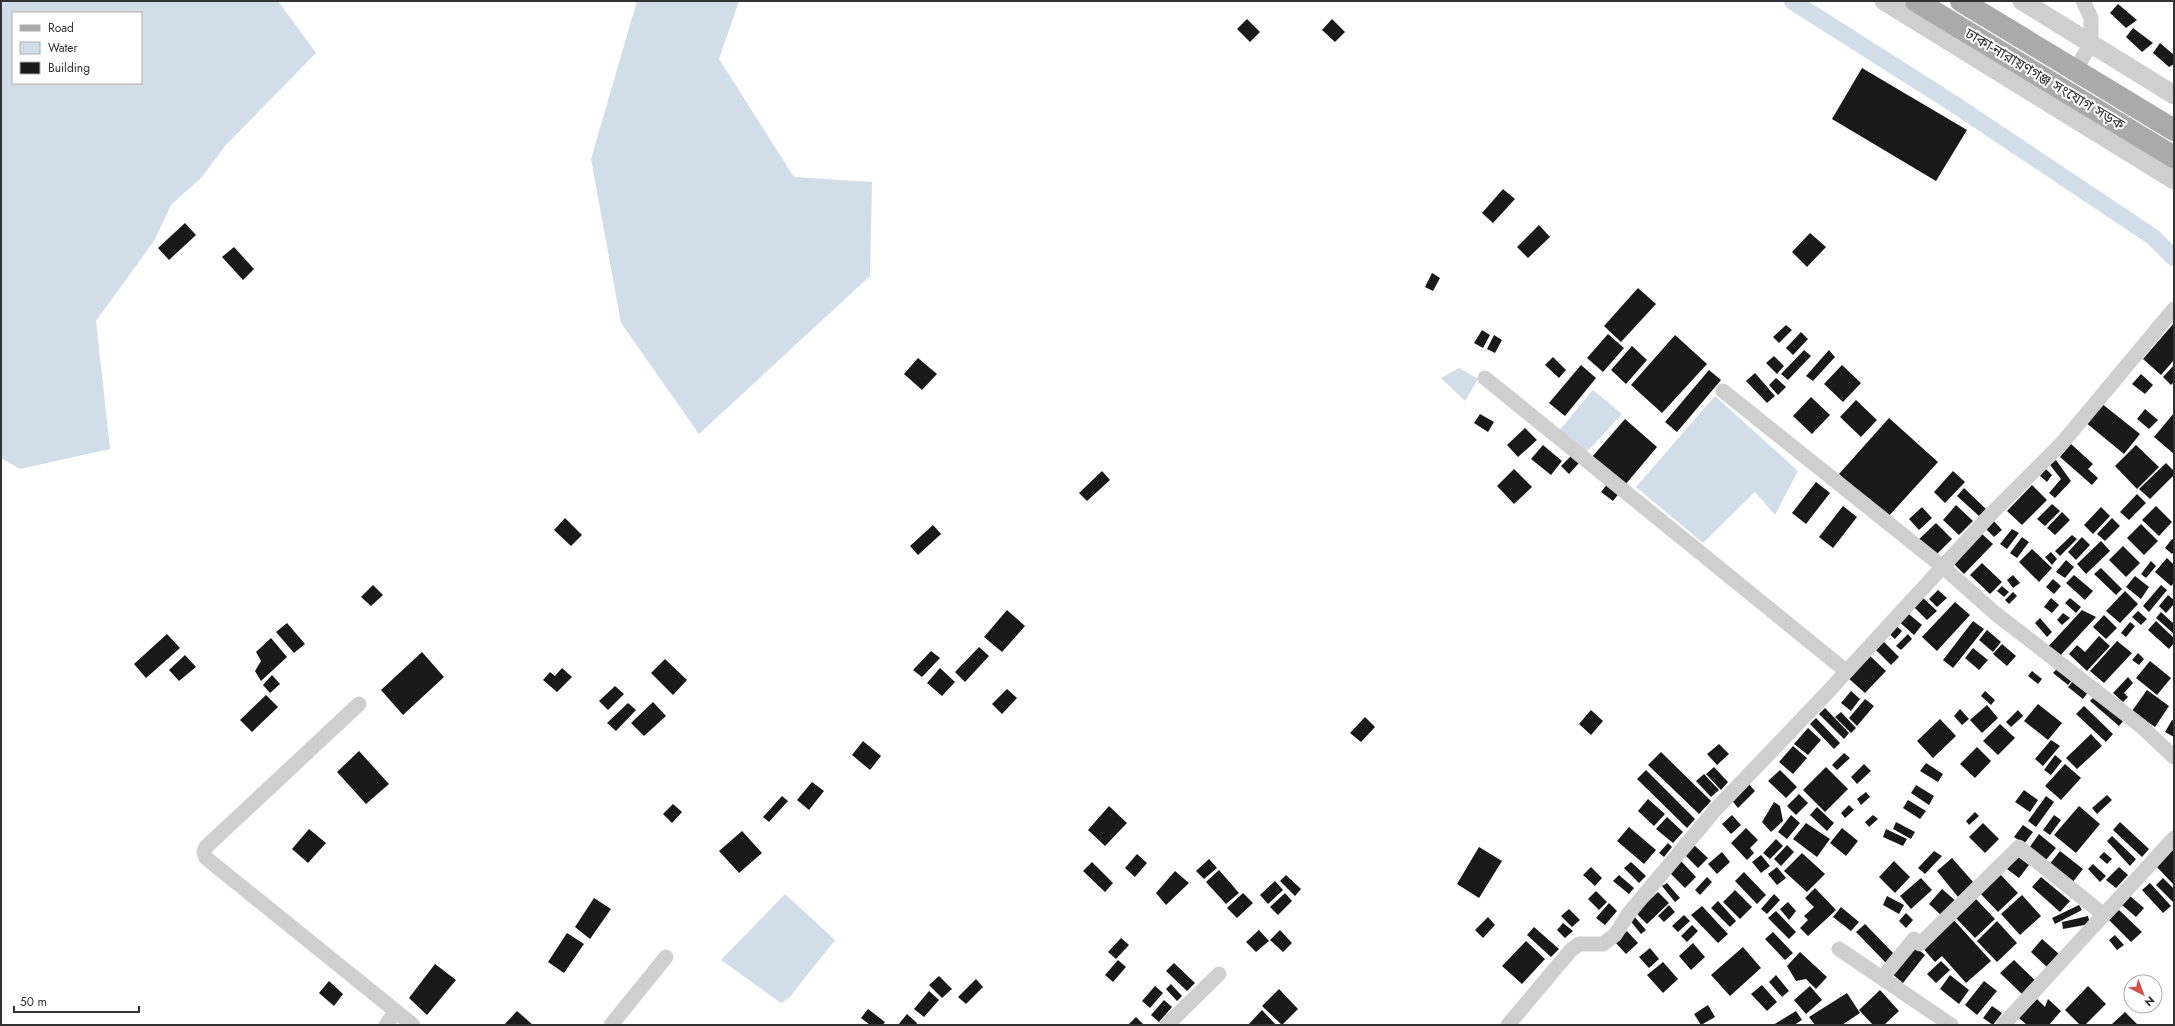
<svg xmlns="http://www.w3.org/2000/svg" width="2175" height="1026" font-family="Jost,'Noto Sans Bengali',sans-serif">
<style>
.water{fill:#d1dde9;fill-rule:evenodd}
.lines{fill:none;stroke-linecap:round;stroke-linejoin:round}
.canal{stroke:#d1dde9;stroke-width:17}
.building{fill:#191919}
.minor{stroke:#cfcfcf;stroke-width:15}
.tertiary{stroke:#cfcfcf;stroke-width:19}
.primary{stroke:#aaa;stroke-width:22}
.labels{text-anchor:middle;stroke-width:4;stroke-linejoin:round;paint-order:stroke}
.street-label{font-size:15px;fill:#323232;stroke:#fff}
</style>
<rect width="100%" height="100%" fill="#fff"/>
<g class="water">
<path d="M 1,1 L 278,1 L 316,53 L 225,146 L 202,177 L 171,205 L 154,241 L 96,321 L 110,449 L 20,469 L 1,458 ZM 13,13 L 141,13 L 141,83 L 13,83 Z"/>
<path d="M 637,1 L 739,1 L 719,59 L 794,177 L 872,182 L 870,276 L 699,434 L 621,323 L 591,159 Z"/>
<path d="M 1459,368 L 1478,379 L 1465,401 L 1441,378 Z"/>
<path d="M 1593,390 L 1622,414 L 1585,454 L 1559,431 Z"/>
<path d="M 1715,396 L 1798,471 L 1775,515 L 1755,492 L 1703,543 L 1636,487 Z"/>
<path d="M 785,894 L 835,940 L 789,998 L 781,1003 L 721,960 Z"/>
</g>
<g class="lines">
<path class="canal" d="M 1792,1 L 1954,104 L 2153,237 L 2174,258"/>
</g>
<g class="building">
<path d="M 2118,4 L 2137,20 L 2126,28 L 2110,13 Z"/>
<path d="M 1247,19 L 1260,32 L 1250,42 L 1237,29 Z"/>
<path d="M 1332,19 L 1345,32 L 1335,42 L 1322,30 Z"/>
<path d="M 2133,28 L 2153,43 L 2142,52 L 2126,37 Z"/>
<path d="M 2160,43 L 2174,55 L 2174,64 L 2169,67 L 2153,53 Z"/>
<path d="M 1862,68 L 1967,130 L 1936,181 L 1832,119 Z"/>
<path d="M 1503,189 L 1515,199 L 1493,223 L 1482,213 Z"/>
<path d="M 185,223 L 196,235 L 169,260 L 158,248 Z"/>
<path d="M 1539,225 L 1550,237 L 1528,258 L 1517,247 Z"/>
<path d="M 1810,233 L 1826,247 L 1807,267 L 1792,252 Z"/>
<path d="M 234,247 L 254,269 L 243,280 L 222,257 Z"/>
<path d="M 1432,273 L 1440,278 L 1433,291 L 1425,287 Z"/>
<path d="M 1638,288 L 1656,304 L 1621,342 L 1604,326 Z"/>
<path d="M 2174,323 L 2174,360 L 2161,375 L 2143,359 Z"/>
<path d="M 1786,325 L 1792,330 L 1779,343 L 1773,337 Z"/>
<path d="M 1482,330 L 1490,335 L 1483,348 L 1474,343 Z"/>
<path d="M 1801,332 L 1808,339 L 1793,355 L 1786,348 Z"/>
<path d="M 1608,334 L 1624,348 L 1603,372 L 1587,358 Z"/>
<path d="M 1494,335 L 1502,340 L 1495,353 L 1487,349 Z"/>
<path d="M 1675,335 L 1707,364 L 1662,413 L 1631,385 Z"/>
<path d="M 1632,346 L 1647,360 L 1626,384 L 1611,370 Z"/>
<path d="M 1804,350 L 1811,356 L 1788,380 L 1781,374 Z"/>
<path d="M 1829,350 L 1835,357 L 1813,381 L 1806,376 Z"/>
<path d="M 1774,356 L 1784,366 L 1777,374 L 1766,363 Z"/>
<path d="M 1553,357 L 1566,370 L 1559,378 L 1545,365 Z"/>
<path d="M 918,358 L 937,374 L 922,390 L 904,374 Z"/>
<path d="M 1581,365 L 1596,378 L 1565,416 L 1549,403 Z"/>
<path d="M 1842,365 L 1861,383 L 1843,402 L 1824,384 Z"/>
<path d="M 2174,365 L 2174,382 L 2171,385 L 2163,377 Z"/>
<path d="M 1709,370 L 1721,380 L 1677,432 L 1665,422 Z"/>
<path d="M 1755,373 L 1775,396 L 1767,403 L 1746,381 Z"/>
<path d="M 2141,374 L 2153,385 L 2145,394 L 2132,384 Z"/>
<path d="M 1776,378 L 1786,387 L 1778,395 L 1769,385 Z"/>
<path d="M 1811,397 L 1830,415 L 1812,434 L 1793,416 Z"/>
<path d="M 1856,400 L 1877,420 L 1861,437 L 1840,417 Z"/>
<path d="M 2101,403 L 2140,434 L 2124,454 L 2085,422 Z"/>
<path d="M 2145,409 L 2158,420 L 2149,429 L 2137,419 Z"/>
<path d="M 2174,413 L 2174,454 L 2154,437 Z"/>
<path d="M 1480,414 L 1494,422 L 1488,432 L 1474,423 Z"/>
<path d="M 1889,418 L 1938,462 L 1887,518 L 1839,474 Z"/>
<path d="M 1625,419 L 1657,447 L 1625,485 L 1592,457 Z"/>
<path d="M 1525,428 L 1537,440 L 1518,457 L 1507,445 Z"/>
<path d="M 2071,444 L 2093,464 L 2088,469 L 2098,478 L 2092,485 L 2060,457 Z"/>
<path d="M 1543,445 L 1562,461 L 1551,475 L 1531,459 Z"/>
<path d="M 2136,445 L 2159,467 L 2137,489 L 2115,466 Z"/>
<path d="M 1571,456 L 1579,463 L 1569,474 L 1561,466 Z"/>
<path d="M 2056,460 L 2071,481 L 2055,498 L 2049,493 L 2061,479 L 2050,465 Z"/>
<path d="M 2166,463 L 2174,471 L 2174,475 L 2150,499 L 2139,489 Z"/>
<path d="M 1514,469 L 1532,487 L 1514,504 L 1497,486 Z"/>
<path d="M 2046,469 L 2052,475 L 2047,482 L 2040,476 Z"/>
<path d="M 1102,471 L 1110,480 L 1087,501 L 1079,493 Z"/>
<path d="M 1953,471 L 1965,482 L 1945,503 L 1934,492 Z"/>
<path d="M 1816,482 L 1830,493 L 1806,524 L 1792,513 Z"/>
<path d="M 1608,483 L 1620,492 L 1613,501 L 1601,492 Z"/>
<path d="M 2032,485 L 2047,500 L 2022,525 L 2007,511 Z"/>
<path d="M 1964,488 L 1986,509 L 1979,516 L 1957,496 Z"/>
<path d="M 2137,494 L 2146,503 L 2129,520 L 2120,512 Z"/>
<path d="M 2052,504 L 2060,511 L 2045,526 L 2037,519 Z"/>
<path d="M 1956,505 L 1973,521 L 1959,535 L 1943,520 Z"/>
<path d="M 1843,506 L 1857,517 L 1833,548 L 1819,537 Z"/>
<path d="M 2156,506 L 2172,522 L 2159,536 L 2142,520 Z"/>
<path d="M 1922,507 L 1932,518 L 1919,530 L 1909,519 Z"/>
<path d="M 2101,507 L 2110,516 L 2093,534 L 2084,525 Z"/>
<path d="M 2062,512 L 2070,520 L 2055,535 L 2047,528 Z"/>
<path d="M 565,518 L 582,535 L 571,546 L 554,530 Z"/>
<path d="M 2112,518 L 2120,526 L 2105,541 L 2097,534 Z"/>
<path d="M 1993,520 L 2002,530 L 1994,537 L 1985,528 Z"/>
<path d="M 1936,523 L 1952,539 L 1932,559 L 1916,542 Z"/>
<path d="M 2141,524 L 2158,541 L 2144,555 L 2127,538 Z"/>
<path d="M 933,525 L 941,534 L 918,555 L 910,546 Z"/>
<path d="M 2012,529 L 2019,533 L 2007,549 L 2000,544 Z"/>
<path d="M 1982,534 L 1993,544 L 1964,574 L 1954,564 Z"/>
<path d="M 2072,535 L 2077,539 L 2060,556 L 2055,551 Z"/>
<path d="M 2022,537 L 2029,542 L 2017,558 L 2010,553 Z"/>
<path d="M 2082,537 L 2090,545 L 2076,560 L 2068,552 Z"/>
<path d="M 2172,539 L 2174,540 L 2174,551 L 2172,554 L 2165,548 Z"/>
<path d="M 2101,541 L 2110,551 L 2086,574 L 2077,564 Z"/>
<path d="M 2123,546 L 2140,563 L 2126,577 L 2109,560 Z"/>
<path d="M 2032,549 L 2052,568 L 2039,582 L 2019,562 Z"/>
<path d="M 2051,552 L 2057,559 L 2052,565 L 2045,557 Z"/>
<path d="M 2167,558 L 2174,565 L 2174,583 L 2171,586 L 2155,572 Z"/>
<path d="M 2066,560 L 2074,567 L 2065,578 L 2056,572 Z"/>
<path d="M 2151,561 L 2156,566 L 2146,578 L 2141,574 Z"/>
<path d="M 1982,563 L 2002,582 L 1990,594 L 1970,575 Z"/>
<path d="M 2101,568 L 2122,589 L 2116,595 L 2094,574 Z"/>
<path d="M 2013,575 L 2020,583 L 2013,588 L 2007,580 Z"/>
<path d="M 2074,575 L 2093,591 L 2085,600 L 2066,583 Z"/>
<path d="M 2135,576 L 2149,587 L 2141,599 L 2126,587 Z"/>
<path d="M 2053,579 L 2061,586 L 2054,594 L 2046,587 Z"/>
<path d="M 373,585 L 383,595 L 371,606 L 361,597 Z"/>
<path d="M 2161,585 L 2167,590 L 2149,612 L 2143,606 Z"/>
<path d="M 2002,586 L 2009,592 L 2004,597 L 1997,591 Z"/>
<path d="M 1938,590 L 1947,598 L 1937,607 L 1929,599 Z"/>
<path d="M 2125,591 L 2138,604 L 2120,623 L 2106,611 Z"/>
<path d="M 2013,592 L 2017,596 L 2009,604 L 2005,600 Z"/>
<path d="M 2168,595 L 2174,600 L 2174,604 L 2166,613 L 2159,606 Z"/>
<path d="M 1921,596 L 1937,611 L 1927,620 L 1912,605 Z"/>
<path d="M 2051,598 L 2059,605 L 2052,613 L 2044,607 Z"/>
<path d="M 2070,598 L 2081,607 L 2076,613 L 2065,603 Z"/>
<path d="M 1955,602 L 1970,615 L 1937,651 L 1922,637 Z"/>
<path d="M 1007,610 L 1025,626 L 1002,652 L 984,637 Z"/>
<path d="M 1904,610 L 1922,625 L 1914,635 L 1896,619 Z"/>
<path d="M 2082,610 L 2096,617 L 2057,659 L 2046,649 Z"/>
<path d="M 2138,611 L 2147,619 L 2141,625 L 2132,617 Z"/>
<path d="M 2161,612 L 2174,624 L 2174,634 L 2156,618 Z"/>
<path d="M 2063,613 L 2070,618 L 2062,625 L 2057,620 Z"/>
<path d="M 2104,615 L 2117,628 L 2106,639 L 2093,627 Z"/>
<path d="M 2040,618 L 2052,632 L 2047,637 L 2035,623 Z"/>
<path d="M 1891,621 L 1902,631 L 1895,639 L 1884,629 Z"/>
<path d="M 1973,621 L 1984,629 L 1953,668 L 1943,660 Z"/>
<path d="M 2156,621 L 2174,638 L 2174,643 L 2169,649 L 2148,630 Z"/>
<path d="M 2130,622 L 2135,626 L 2126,637 L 2121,633 Z"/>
<path d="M 287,623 L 305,644 L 294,653 L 276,632 Z"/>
<path d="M 1987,630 L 2001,642 L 1993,652 L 1979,640 Z"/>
<path d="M 167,634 L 180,648 L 146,678 L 134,664 Z"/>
<path d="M 1908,634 L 1912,639 L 1901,650 L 1896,646 Z"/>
<path d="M 2099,636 L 2110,646 L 2087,671 L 2069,654 L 2077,645 L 2085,652 Z"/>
<path d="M 271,638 L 287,657 L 261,681 L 255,671 L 261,661 L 256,652 Z"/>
<path d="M 2117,641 L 2132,653 L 2104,683 L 2090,671 Z"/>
<path d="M 1884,642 L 1899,657 L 1891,665 L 1876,650 Z"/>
<path d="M 2002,644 L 2016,656 L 2007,666 L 1993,654 Z"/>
<path d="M 979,647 L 989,656 L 965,682 L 955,672 Z"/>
<path d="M 1973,648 L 1988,660 L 1979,670 L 1965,658 Z"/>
<path d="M 931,651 L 940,658 L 922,677 L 913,670 Z"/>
<path d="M 422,652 L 444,677 L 403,715 L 381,690 Z"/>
<path d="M 2138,653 L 2144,659 L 2139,665 L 2132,660 Z"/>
<path d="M 185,655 L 196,667 L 179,681 L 169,670 Z"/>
<path d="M 1869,655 L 1886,671 L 1865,693 L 1847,677 Z"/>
<path d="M 665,659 L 687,680 L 673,695 L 651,673 Z"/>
<path d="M 2150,661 L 2171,678 L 2157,695 L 2136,678 Z"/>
<path d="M 2062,663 L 2077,674 L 2068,685 L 2053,673 Z"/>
<path d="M 562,668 L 572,677 L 557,692 L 543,680 L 550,672 L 555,676 Z"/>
<path d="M 940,668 L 955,682 L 942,696 L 927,683 Z"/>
<path d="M 2032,671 L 2042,679 L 2038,684 L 2028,676 Z"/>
<path d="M 272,675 L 280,684 L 270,693 L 263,685 Z"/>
<path d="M 2077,676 L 2091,688 L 2083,699 L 2068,687 Z"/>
<path d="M 2128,677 L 2133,683 L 2124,693 L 2128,697 L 2123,702 L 2113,693 Z"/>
<path d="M 615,686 L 624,694 L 608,710 L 599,701 Z"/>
<path d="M 1007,689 L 1017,698 L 1002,714 L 992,704 Z"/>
<path d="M 2147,690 L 2169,706 L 2155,727 L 2132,711 Z"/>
<path d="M 1851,691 L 1860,699 L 1851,711 L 1841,703 Z"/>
<path d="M 1985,691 L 1995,700 L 1991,705 L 1981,696 Z"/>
<path d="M 2097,694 L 2125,719 L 2119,726 L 2090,701 Z"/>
<path d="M 266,695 L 278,707 L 252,732 L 240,720 Z"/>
<path d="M 1865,699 L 1874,706 L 1857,726 L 1849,718 Z"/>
<path d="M 653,702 L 666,716 L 644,736 L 631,723 Z"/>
<path d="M 628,703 L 636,710 L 616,731 L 607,723 Z"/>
<path d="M 2038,704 L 2062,723 L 2048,740 L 2024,721 Z"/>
<path d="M 1987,705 L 1998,718 L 1982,733 L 1970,720 Z"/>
<path d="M 2084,706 L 2113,734 L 2106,742 L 2076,714 Z"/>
<path d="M 1825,708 L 1849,733 L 1844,739 L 1819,714 Z"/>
<path d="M 1960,709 L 1969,719 L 1962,725 L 1954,716 Z"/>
<path d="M 1591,710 L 1603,721 L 1591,735 L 1579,724 Z"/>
<path d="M 2018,710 L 2023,716 L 2011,727 L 2006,722 Z"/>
<path d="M 1841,712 L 1856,728 L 1851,733 L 1835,717 Z"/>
<path d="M 1365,717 L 1375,727 L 1361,742 L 1350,733 Z"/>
<path d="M 1816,718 L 1840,743 L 1834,749 L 1810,724 Z"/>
<path d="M 1940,719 L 1956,736 L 1933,758 L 1917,741 Z"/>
<path d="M 2172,720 L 2174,721 L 2174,737 L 2165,732 Z"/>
<path d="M 2000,724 L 2015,738 L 1998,755 L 1983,741 Z"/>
<path d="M 1808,728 L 1821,740 L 1808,755 L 1794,744 Z"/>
<path d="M 2091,734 L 2102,746 L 2077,769 L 2066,758 Z"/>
<path d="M 2051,740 L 2060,746 L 2043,766 L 2035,759 Z"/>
<path d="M 863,741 L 881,756 L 870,770 L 852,755 Z"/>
<path d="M 1719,744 L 1729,754 L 1717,765 L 1707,754 Z"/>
<path d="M 1793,746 L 1807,758 L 1793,774 L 1779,762 Z"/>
<path d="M 1977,747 L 1991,761 L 1975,778 L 1960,764 Z"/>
<path d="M 359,751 L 389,784 L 366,804 L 337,772 Z"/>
<path d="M 1661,752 L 1711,801 L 1699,814 L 1648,765 Z"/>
<path d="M 1844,753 L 1850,758 L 1837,770 L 1832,765 Z"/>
<path d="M 2055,755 L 2062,761 L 2051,775 L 2044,770 Z"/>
<path d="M 1926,763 L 1943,774 L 1938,782 L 1920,771 Z"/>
<path d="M 1864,764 L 1871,771 L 1857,784 L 1851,777 Z"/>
<path d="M 2065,764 L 2081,778 L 2061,800 L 2045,786 Z"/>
<path d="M 1714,767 L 1728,782 L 1721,790 L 1706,774 Z"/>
<path d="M 1826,767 L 1848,789 L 1825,812 L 1803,790 Z"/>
<path d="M 1646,770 L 1695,819 L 1687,828 L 1637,779 Z"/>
<path d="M 1780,770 L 1797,787 L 1786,798 L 1768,781 Z"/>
<path d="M 1704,774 L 1719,790 L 1711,797 L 1696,781 Z"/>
<path d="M 812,782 L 824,791 L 809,810 L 797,800 Z"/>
<path d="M 1747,782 L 1755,791 L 1738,808 L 1730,798 Z"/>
<path d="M 1916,785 L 1934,796 L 1929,805 L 1911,793 Z"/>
<path d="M 2024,790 L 2038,800 L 2030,812 L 2015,802 Z"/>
<path d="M 1866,792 L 1870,797 L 1861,805 L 1857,799 Z"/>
<path d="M 1799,794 L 1808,803 L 1796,815 L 1787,806 Z"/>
<path d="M 2107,795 L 2112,800 L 2097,814 L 2092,808 Z"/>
<path d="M 782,796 L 788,801 L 769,822 L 763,817 Z"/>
<path d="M 2046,796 L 2054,802 L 2036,827 L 2028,821 Z"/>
<path d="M 1648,799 L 1665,814 L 1654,826 L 1638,811 Z"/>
<path d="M 1908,800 L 1926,811 L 1920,819 L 1903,808 Z"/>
<path d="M 1774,802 L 1780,806 L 1783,821 L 1771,832 L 1762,822 Z"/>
<path d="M 673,804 L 682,812 L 672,823 L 663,814 Z"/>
<path d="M 1849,805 L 1854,810 L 1845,818 L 1841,813 Z"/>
<path d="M 1109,806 L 1127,823 L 1105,846 L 1088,830 Z"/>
<path d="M 2079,806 L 2100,824 L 2076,853 L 2054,835 Z"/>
<path d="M 1817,807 L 1834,823 L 1827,831 L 1810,815 Z"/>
<path d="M 1975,812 L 1979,816 L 1969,825 L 1966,821 Z"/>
<path d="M 1732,815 L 1741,825 L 1731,834 L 1722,824 Z"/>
<path d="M 1791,815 L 1800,823 L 1787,839 L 1778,832 Z"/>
<path d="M 1873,815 L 1878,819 L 1869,827 L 1865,822 Z"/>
<path d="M 2054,815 L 2061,820 L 2050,835 L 2043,830 Z"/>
<path d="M 1667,817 L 1683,832 L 1673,843 L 1656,829 Z"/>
<path d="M 1896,822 L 1915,832 L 1911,839 L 1893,829 Z"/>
<path d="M 2120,822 L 2149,849 L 2142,857 L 2113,830 Z"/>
<path d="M 1806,823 L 1830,839 L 1817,857 L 1793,839 Z"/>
<path d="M 1983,823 L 1999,839 L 1985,853 L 1969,837 Z"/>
<path d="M 2023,825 L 2033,832 L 2024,844 L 2014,837 Z"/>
<path d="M 1629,827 L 1656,850 L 1644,864 L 1617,841 Z"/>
<path d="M 1746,828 L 1758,840 L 1750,848 L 1754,853 L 1747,860 L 1731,843 Z"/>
<path d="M 1842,828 L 1858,841 L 1846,856 L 1830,843 Z"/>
<path d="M 309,829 L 326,843 L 308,863 L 292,849 Z"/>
<path d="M 1886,829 L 1907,839 L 1903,846 L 1883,837 Z"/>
<path d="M 742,831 L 762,853 L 739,873 L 719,851 Z"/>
<path d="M 2039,834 L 2056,848 L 2045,861 L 2029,848 Z"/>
<path d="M 2112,836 L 2136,859 L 2130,866 L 2107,841 Z"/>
<path d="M 1776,839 L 1783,846 L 1770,859 L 1763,853 Z"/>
<path d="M 1668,843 L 1672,847 L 1664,857 L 1659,853 Z"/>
<path d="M 1694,845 L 1708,858 L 1698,868 L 1685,855 Z"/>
<path d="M 1787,845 L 1794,852 L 1781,866 L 1774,859 Z"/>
<path d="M 2174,846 L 2174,885 L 2155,865 Z"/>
<path d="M 1479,847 L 1502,861 L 1479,898 L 1457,884 Z"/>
<path d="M 1934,851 L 1942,856 L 1925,874 L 1918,868 Z"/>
<path d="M 2060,851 L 2083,869 L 2072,883 L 2049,865 Z"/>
<path d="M 1722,852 L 1730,862 L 1717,874 L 1708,864 Z"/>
<path d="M 2104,852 L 2112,859 L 2107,864 L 2099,857 Z"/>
<path d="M 1802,853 L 1825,874 L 1807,892 L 1784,871 Z"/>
<path d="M 1137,854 L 1147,863 L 1135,877 L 1125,868 Z"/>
<path d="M 1761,855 L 1770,866 L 1761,873 L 1752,862 Z"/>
<path d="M 2017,856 L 2029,865 L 2019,878 L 2007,869 Z"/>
<path d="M 1952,858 L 1974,883 L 1958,897 L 1937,871 Z"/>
<path d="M 1209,859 L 1217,868 L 1204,879 L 1196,871 Z"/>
<path d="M 1681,861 L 1696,877 L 1685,888 L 1669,872 Z"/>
<path d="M 1894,861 L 1910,877 L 1895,893 L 1879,877 Z"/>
<path d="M 1092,862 L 1113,883 L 1105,892 L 1083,871 Z"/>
<path d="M 1631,862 L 1646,876 L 1639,883 L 1624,868 Z"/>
<path d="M 2093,864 L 2106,876 L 2100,882 L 2088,869 Z"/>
<path d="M 1591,867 L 1602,878 L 1595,886 L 1583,875 Z"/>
<path d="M 1777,867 L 1786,878 L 1777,885 L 1768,874 Z"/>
<path d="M 2119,867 L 2128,875 L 2116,888 L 2106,880 Z"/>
<path d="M 1219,870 L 1239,893 L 1226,904 L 1206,882 Z"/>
<path d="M 1175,871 L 1189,883 L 1166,905 L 1156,893 Z"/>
<path d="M 1744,872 L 1766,895 L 1757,904 L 1735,881 Z"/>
<path d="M 1998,872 L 2018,893 L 1998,912 L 1978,891 Z"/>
<path d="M 1286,875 L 1301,889 L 1295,896 L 1280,881 Z"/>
<path d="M 1619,875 L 1634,888 L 1629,894 L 1613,881 Z"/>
<path d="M 1707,877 L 1712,882 L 1700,895 L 1695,890 Z"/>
<path d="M 2041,877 L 2070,901 L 2060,912 L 2032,887 Z"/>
<path d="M 1921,878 L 1932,890 L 1911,909 L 1900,896 Z"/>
<path d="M 2163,878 L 2174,889 L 2174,903 L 2156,885 Z"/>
<path d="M 1275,881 L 1283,890 L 1268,904 L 1260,895 Z"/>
<path d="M 1667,883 L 1680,898 L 1675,902 L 1662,886 Z"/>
<path d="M 2150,883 L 2171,906 L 2163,913 L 2142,890 Z"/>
<path d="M 1815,888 L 1836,910 L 1808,936 L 1800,928 L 1808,920 L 1804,916 L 1814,907 L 1805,898 Z"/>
<path d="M 1942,889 L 1957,902 L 1943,917 L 1929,904 Z"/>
<path d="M 1735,890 L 1752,907 L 1740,919 L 1723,902 Z"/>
<path d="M 1596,891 L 1607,902 L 1599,910 L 1588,899 Z"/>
<path d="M 1658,892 L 1669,903 L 1647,924 L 1636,913 Z"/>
<path d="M 1243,893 L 1253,903 L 1237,918 L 1227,908 Z"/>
<path d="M 1285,893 L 1292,901 L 1278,915 L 1270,907 Z"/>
<path d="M 1774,894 L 1780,900 L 1767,914 L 1761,909 Z"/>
<path d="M 2022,895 L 2041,916 L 2020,935 L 2001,914 Z"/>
<path d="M 1887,896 L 1904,905 L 1899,914 L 1883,905 Z"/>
<path d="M 2130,896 L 2144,908 L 2136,917 L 2122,905 Z"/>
<path d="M 594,898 L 611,909 L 590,939 L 575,927 Z"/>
<path d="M 1975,898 L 1995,919 L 1975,938 L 1955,917 Z"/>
<path d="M 1718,901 L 1736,921 L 1730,927 L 1711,908 Z"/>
<path d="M 1788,902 L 1796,911 L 1789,920 L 1780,909 Z"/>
<path d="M 1609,903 L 1617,911 L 1605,925 L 1596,918 Z"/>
<path d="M 1669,905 L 1675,912 L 1664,922 L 1658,916 Z"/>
<path d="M 2079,905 L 2082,910 L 2055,924 L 2052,918 Z"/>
<path d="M 1702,906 L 1728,934 L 1718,943 L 1691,915 Z"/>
<path d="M 1841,907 L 1859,922 L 1851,931 L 1833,917 Z"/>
<path d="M 1569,909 L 1580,920 L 1572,927 L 1561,916 Z"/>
<path d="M 2119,910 L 2142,932 L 2131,942 L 2109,920 Z"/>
<path d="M 1776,911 L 1796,932 L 1789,939 L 1768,918 Z"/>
<path d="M 1906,913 L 1913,920 L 1906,928 L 1899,921 Z"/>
<path d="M 1633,915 L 1646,930 L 1641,934 L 1628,918 Z"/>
<path d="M 1684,915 L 1690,921 L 1678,932 L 1672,926 Z"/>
<path d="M 2088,916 L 2090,924 L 2063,929 L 2062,922 Z"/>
<path d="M 1488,917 L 1495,925 L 1483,938 L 1475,930 Z"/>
<path d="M 1952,918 L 1991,961 L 1966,983 L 1942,956 L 1935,962 L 1921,946 Z"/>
<path d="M 1997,921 L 2017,943 L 1997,962 L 1977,941 Z"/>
<path d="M 1563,923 L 1573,931 L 1565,938 L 1557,930 Z"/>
<path d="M 1865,924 L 1895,955 L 1886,963 L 1856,932 Z"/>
<path d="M 1692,925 L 1698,931 L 1687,942 L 1681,936 Z"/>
<path d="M 1534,927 L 1559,949 L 1551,957 L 1527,935 Z"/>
<path d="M 1259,930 L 1269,941 L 1256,952 L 1246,942 Z"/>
<path d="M 1280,930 L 1292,943 L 1283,952 L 1270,940 Z"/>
<path d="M 1627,931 L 1638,943 L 1626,954 L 1615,942 Z"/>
<path d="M 1773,932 L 1793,953 L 1785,960 L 1765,939 Z"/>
<path d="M 567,933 L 584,944 L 564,973 L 548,962 Z"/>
<path d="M 2115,935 L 2124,945 L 2117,950 L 2109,940 Z"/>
<path d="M 1121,938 L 1129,945 L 1116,959 L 1108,952 Z"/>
<path d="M 2042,939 L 2059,954 L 2047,967 L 2031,952 Z"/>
<path d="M 1526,941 L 1545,959 L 1522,984 L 1502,966 Z"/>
<path d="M 1693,943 L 1705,957 L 1691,970 L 1679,956 Z"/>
<path d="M 1914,946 L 1925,955 L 1903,983 L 1891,973 Z"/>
<path d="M 1743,947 L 1761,968 L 1730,996 L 1711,975 Z"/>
<path d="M 1650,948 L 1659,959 L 1649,968 L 1639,957 Z"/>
<path d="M 1800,952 L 1827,977 L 1816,989 L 1806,979 L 1796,981 L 1787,966 Z"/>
<path d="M 1118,960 L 1126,967 L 1113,982 L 1105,975 Z"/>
<path d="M 2014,960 L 2037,982 L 2024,996 L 2000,973 Z"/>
<path d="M 1941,961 L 1950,970 L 1936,983 L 1927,974 Z"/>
<path d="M 1663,962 L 1678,979 L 1663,993 L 1647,975 Z"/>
<path d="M 1174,963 L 1195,983 L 1187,991 L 1166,971 Z"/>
<path d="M 435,964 L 456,980 L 427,1015 L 409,998 Z"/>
<path d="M 1776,975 L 1789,991 L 1782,997 L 1769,982 Z"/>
<path d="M 1950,975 L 1969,990 L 1959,1004 L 1940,989 Z"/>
<path d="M 939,976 L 952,989 L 942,998 L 929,985 Z"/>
<path d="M 976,979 L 983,987 L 966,1004 L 958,997 Z"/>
<path d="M 329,981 L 343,994 L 334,1006 L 319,993 Z"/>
<path d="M 1984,981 L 1997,991 L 1977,1015 L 1965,1005 Z"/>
<path d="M 1171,984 L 1182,996 L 1177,1001 L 1166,989 Z"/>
<path d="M 1762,985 L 1777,1002 L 1767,1011 L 1751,994 Z"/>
<path d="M 1155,986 L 1163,993 L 1150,1008 L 1142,1001 Z"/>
<path d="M 1810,986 L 1822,1000 L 1806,1014 L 1794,1000 Z"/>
<path d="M 2088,986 L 2106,1004 L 2085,1025 L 2080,1025 L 2065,1010 Z"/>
<path d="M 1279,989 L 1298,1009 L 1282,1025 L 1262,1006 Z"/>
<path d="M 1880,990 L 1899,1011 L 1884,1025 L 1873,1025 L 1859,1010 Z"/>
<path d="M 929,991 L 939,1000 L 924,1017 L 914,1009 Z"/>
<path d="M 1847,993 L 1860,1013 L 1842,1025 L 1815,1025 L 1809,1017 Z"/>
<path d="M 2037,999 L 2045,1007 L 2048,999 L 2061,1011 L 2049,1025 L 2027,1025 L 2019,1018 Z"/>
<path d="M 1164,1000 L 1172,1007 L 1159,1022 L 1151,1015 Z"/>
<path d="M 1708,1005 L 1715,1017 L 1701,1025 L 1694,1014 Z"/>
<path d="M 1992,1006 L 2002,1013 L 1993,1025 L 1983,1018 Z"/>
<path d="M 868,1009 L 885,1022 L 883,1025 L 870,1025 L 861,1018 Z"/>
<path d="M 1262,1010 L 1276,1025 L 1248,1025 Z"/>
<path d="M 517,1011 L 533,1025 L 504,1025 Z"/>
<path d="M 1796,1011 L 1802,1020 L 1794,1025 L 1773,1025 Z"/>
<path d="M 2125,1012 L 2138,1025 L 2111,1025 Z"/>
<path d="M 907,1014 L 917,1023 L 916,1025 L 898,1025 Z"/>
<path d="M 1136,1017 L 1144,1025 L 1128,1025 Z"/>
</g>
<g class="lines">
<g class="minor">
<path d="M 2075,70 L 2091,44 L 2091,18 L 2083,1"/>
<path d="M 1485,378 L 1846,671"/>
<path d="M 1723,391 L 1943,567 L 1996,614 L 2141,726 L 2174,757"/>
<path d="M 359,704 L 206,847 L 204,852 L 206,858 L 413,1025"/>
<path d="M 1839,949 L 1951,1025"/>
<path d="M 1882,978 L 1914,939 L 1920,944 L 2019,847 L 2104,915"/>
<path d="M 386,1025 L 396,1011"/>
<path d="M 611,1025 L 666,957"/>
<path d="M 1167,1025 L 1219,974"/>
<path d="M 1508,1025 L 1571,950 L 1579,944 L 1603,944 L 1615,935 L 1629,913 L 1715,810 L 1825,695 L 1992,513 L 2063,442 L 2174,309"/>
<path d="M 2003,1025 L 2174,838"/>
</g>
<g class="tertiary">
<path d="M 1884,1 L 2174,180"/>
<path d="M 2022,1 L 2174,95"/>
</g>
<g class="primary">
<path d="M 1916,1 L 2174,157"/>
<path d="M 1961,1 L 2174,130"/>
</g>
</g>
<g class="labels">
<g class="street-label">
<text transform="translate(2045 79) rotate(31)" y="5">ঢাকা-নারায়ণগঞ্জ সংযোগ সড়ক</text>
</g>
</g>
<rect width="2175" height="1026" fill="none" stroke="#323232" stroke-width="4"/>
<rect x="12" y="12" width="130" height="72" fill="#ffffff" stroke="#adadad"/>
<rect x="20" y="25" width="20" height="6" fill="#aaaaaa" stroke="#adadad"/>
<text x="48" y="32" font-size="12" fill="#323232">Road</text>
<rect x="20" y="42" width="20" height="12" fill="#d1dde9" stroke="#adadad"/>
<text x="48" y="52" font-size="12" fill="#323232">Water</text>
<rect x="20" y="62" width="20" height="12" fill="#191919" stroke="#adadad"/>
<text x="48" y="72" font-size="12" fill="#323232">Building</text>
<g transform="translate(2143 994) rotate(138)"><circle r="19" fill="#ffffff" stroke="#adadad"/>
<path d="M0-3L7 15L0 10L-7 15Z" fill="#d1534b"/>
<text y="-6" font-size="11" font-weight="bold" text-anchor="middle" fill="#323232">N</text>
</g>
<path d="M14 1006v6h125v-6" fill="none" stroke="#323232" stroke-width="2"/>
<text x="20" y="1006" font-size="12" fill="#323232" stroke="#ffffff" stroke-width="3" paint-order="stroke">50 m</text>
</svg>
